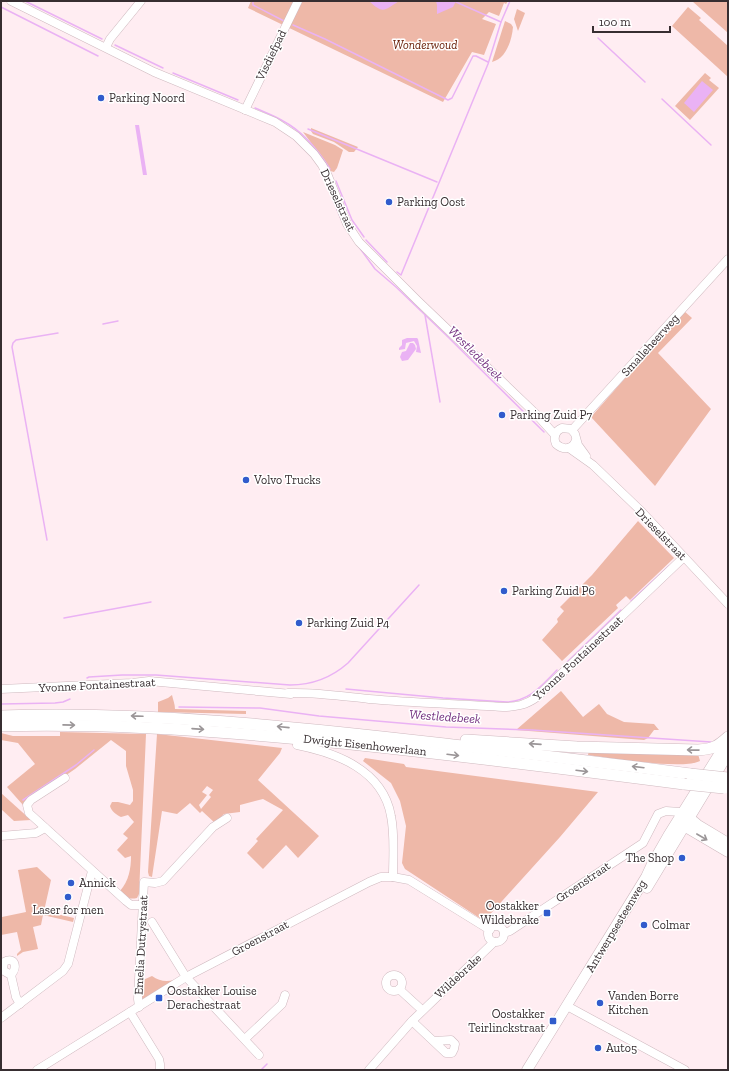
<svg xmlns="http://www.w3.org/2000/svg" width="729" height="1071" font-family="'Zilla Slab',serif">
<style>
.green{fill:#eeb8a8;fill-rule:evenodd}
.water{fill:#eab2f4}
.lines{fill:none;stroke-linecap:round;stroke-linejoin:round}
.stream{stroke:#eab2f4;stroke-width:1.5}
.minor-casing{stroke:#cfb9bf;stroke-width:9}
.major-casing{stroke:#cfb9bf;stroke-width:11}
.highway-casing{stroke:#cfb9bf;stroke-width:12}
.minor{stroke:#fff;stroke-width:8}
.major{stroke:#fff;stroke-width:10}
.highway{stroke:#fff;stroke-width:11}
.highway-bridge-casing{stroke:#cfb9bf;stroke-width:12;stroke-linecap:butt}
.highway-bridge{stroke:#fff;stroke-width:11}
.oneway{stroke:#9b9698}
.poi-dot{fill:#315ccc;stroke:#fff;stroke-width:1.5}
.labels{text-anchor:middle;stroke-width:3;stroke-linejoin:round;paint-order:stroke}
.park-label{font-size:12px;font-style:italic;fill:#6a2009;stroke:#fff}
.street-label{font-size:12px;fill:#372e31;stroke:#fff}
.poi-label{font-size:12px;fill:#372e31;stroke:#fff;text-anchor:start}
.water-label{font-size:13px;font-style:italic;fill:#743280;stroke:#fff}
</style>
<rect width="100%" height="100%" fill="#ffedf2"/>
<g class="green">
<path d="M 251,1 L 508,1 L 506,4 L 504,3 L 499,16 L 489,12 L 482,19 L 496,24 L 484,55 L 472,52 L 443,102 L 248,8 Z"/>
<path d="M 692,1 L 728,1 L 728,33 Z"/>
<path d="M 688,7 L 701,18 L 699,20 L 728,46 L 728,77 L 672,26 Z"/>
<path d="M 517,9 L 525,13 L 518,31 L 514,19 Z"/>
<path d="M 505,21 L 511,24 L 513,27 C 512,40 506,59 492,62 Z"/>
<path d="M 705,73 L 711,78 L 709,80 L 719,88 L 690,120 L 675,106 Z"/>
<path d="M 311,128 L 358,147 L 354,152 L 349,152 L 334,142 L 313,134 L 311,131 Z"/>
<path d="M 303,132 L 335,145 L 343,150 L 337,168 L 334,172 L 330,171 L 321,156 Z"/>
<path d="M 684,311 L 692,318 L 658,353 L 711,409 L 655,486 L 591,417 Z"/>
<path d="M 638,521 L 674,558 L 630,600 L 626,596 L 616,605 L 618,608 L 562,661 L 542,640 L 558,622 L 557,619 L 564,611 L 560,607 L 592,575 Z"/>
<path d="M 561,691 L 583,717 L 599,704 L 607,714 L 624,722 L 654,724 L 659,730 L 654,730 L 648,738 L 644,740 L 516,730 Z"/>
<path d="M 172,695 C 173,700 175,704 175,709 L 246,711 L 246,714 L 158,712 L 158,702 L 168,698 Z"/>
<path d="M 60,732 L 146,734 L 139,894 L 137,898 C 129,900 125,897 120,891 C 129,881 131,868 131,856 L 125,858 L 117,850 L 128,838 L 123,834 L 134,822 L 128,815 L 121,817 C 117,815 111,811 110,806 L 112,802 L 118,802 L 130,805 L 133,801 L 133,790 L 126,766 L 126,751 L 111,740 L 75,769 L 23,805 L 7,787 L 35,764 L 18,743 L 1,740 L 1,733 L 13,736 L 60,736 Z"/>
<path d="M 157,734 L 282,748 L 280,753 L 258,780 L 319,836 L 298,858 L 286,845 L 263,869 L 247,853 L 258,841 L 256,839 L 283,810 L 263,799 L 240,805 L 240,812 L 224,814 L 215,823 L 202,811 L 200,813 L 190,803 L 177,814 L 162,811 L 152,877 L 149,876 L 148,872 ZM 207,786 L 213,790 L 209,795 L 211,797 L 201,809 L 199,805 L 207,795 L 202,792 Z"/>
<path d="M 589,750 L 698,754 L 700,761 C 683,770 611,758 588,755 Z"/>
<path d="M 365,758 L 404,764 L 406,767 L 422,769 L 598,792 L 560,837 L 484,921 L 405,869 L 402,863 L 406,826 L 400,801 L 391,783 L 363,761 Z"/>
<path d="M 1,793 L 31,820 L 14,821 L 1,809 Z"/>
<path d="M 37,867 L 51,880 L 44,911 L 74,918 L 73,922 L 43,915 L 41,925 L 33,927 L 38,949 L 23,952 L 17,956 L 17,954 L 21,950 L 17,932 L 1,935 L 1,930 L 2,930 L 1,914 L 2,917 L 26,912 L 18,870 Z"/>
<path d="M 152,976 C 159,981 166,982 174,980 L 143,999 L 141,998 L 143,980 Z"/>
</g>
<g class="water">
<path d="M 369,1 L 399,1 C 384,11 383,14 369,1 Z"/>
<path d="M 436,1 L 456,1 L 453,7 L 437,14 L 437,5 Z"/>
<path d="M 702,81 L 713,90 L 694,112 L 684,103 Z"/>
<path d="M 135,125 L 139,125 L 147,175 L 143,175 Z"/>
<path d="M 407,338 L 417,338 L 418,339 L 421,353 L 416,352 L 417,346 L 414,341 L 406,343 L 405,349 L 399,350 L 399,348 L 402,345 L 402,340 Z"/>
<path d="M 410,343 L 413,343 L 415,345 L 416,349 L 408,360 L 402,361 L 400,357 L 402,352 L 406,351 Z"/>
</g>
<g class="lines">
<g class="stream">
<path d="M 25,1 L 102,39"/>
<path d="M 253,1 L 253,5 L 284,21"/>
<path d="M 456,2 L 501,22"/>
<path d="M 1,7 L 98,56"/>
<path d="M 293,25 L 325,39 L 448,100 L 452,98 L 473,56 L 476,56 L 488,62"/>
<path d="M 598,38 L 645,82"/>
<path d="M 115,45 L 163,68"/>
<path d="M 173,73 L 238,100"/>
<path d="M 662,99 L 711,145"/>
<path d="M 255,108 C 264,112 275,116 283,121 C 304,132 318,150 330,169"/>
<path d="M 308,129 L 437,182"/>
<path d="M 336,181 L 352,220 L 364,237"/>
<path d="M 333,200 L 342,221"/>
<path d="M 366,240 L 387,262"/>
<path d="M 359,247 L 375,269 L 396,287 L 446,335 L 544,432"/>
<path d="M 397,272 L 401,275 L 488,64 L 501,22 L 510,1"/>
<path d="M 425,315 L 440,402"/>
<path d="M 103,324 L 118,321"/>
<path d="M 47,540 L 12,347 L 13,343 L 16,340 L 58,333"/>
<path d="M 631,601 L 669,566"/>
<path d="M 64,618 L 151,602"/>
<path d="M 564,665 L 621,610"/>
<path d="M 87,678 L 89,677 L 122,675 L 156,675 L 290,685 C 313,685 331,678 348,663 L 419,585"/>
<path d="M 346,689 L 443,698 L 507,702 C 531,700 541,686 557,670"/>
<path d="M 1,704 L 55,703 L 63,702 L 70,699"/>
<path d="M 179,707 L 260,708 L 319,716 L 446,727 L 532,730 L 711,742"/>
<path d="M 23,800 L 76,765 L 94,750"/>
<path d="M 261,1070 L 267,1064"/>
</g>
<g class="minor-casing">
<g id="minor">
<path d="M 11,1 L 154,72 L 275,122 L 296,136 L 314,154 L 322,165 L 328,176 L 347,224 L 359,242 L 418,301 L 536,414 L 555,435"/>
<path d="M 106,47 L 110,39 L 141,1"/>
<path d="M 245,110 L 298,1"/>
<path d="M 572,430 L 728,259"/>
<path d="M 576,440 C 573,449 564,451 556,444 C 553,437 555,431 562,428 L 571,429 L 575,434 L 578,445 L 586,456"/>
<path d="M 569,448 L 593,465 L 642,512 L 728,604"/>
<path d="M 1,689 L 132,683 L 149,681 L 291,694"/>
<path d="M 288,693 C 316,692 341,696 369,699 C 414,703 459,704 503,707 C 516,707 526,705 537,697 L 684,557"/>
<path d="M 297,745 C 337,753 383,770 391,816 C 395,836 393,857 393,877"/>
<path d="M 65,778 L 31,800 L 27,805 L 29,813 L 126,901 L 131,905 L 142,905"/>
<path d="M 1,836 L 36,833 L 45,828"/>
<path d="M 152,922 L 186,977 L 259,1055"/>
<circle cx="496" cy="934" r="8"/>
<path d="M 504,933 L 510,931 L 643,843 L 658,814 L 666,811 L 680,812 L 683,813"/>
<path d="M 11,975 L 4,971 L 3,969 L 4,962 C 15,956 18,967 11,975 L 16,997 L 20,1004"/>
<circle cx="394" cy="983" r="8"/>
<path d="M 399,989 L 422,1010"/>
<path d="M 567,1006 L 685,1070"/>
<path d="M 139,1007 L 138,999 L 144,882 L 155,883 L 163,881 L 213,827 L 227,818"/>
<path d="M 130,1012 L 159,1059 L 160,1064 L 160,1070"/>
<path d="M 1,1018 L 63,971 L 68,964 L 92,871"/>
<path d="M 412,1021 L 446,1053 L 452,1053 L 454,1049 L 455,1044 L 451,1040 L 434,1041"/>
<path d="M 245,1039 L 282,1004 L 285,995"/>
<path d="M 37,1070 L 186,977 L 369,882 L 381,877 L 393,877 L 409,880 L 490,930"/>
<path d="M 369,1070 L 412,1021 L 494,942"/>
</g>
</g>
<g class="major-casing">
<g id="major">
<path d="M 685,814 L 698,825 L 728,843"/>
<path d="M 680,822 L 689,829 L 728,852"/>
<path d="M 647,888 L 728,754"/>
<path d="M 527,1070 L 646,877 L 652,864 L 668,836 L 728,740"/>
</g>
</g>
<g class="highway-casing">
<g id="highway">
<path d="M 1,716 C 150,711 297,727 445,744 C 527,754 609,763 690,774"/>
<path d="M 1,726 C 105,723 208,730 311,740 C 436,752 560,768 684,784"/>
<path d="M 466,740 L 577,747 L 698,750 C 713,749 717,747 728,737"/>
</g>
</g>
<use href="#minor" class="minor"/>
<use href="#major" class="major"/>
<use href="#highway" class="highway"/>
<g class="highway-bridge-casing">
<g id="highway-bridge">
<path d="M 690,774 L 728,778"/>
<path d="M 684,784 L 724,788"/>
</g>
</g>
<use href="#highway-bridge" class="highway-bridge"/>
</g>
<defs><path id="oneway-shaft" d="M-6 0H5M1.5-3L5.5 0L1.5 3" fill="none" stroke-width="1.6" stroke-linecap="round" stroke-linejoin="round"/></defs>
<g class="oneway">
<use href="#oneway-shaft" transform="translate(137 716) rotate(-178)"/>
<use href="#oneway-shaft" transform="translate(69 725) rotate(1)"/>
<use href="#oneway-shaft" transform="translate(283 727) rotate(-174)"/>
<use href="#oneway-shaft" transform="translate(198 729) rotate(4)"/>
<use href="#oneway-shaft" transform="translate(535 744) rotate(-176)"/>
<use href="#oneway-shaft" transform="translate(693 750) rotate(-179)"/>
<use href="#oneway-shaft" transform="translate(453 755) rotate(7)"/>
<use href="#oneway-shaft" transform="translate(638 767) rotate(-173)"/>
<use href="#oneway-shaft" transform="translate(582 771) rotate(7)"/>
<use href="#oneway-shaft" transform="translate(702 837) rotate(30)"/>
</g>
<g class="poi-dot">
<circle cx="101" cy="98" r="4"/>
<circle cx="389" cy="202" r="4"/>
<circle cx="502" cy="415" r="4"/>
<circle cx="246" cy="480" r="4"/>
<circle cx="504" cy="591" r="4"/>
<circle cx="299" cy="623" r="4"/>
<circle cx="682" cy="858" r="4"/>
<circle cx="71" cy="883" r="4"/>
<circle cx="68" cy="897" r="4"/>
<rect x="543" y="909" width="8" height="8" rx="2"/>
<circle cx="644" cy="925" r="4"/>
<rect x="155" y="994" width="8" height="8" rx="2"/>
<circle cx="600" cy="1003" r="4"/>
<rect x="549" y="1017" width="8" height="8" rx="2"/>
<circle cx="598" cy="1048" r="4"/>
</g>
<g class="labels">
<g class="park-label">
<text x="425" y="49">Wonderwoud</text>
</g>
<g class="street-label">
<text transform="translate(271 55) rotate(-64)" y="4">Visdiefpad</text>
<text transform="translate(338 200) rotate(65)" y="4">Drieselstraat</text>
<text transform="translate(650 345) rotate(-48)" y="4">Smalleheerweg</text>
<text transform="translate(661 534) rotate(46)" y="4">Drieselstraat</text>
<text transform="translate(578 658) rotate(-43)" y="4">Yvonne Fontainestraat</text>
<text transform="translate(97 685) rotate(-3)" y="4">Yvonne Fontainestraat</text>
<text transform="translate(365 745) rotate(6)" y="4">Dwight Eisenhowerlaan</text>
<text transform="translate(583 882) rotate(-34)" y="4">Groenstraat</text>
<text transform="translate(616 926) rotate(-59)" y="4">Antwerpsesteenweg</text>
<text transform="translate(260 938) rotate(-28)" y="4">Groenstraat</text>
<text transform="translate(141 945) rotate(-87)" y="4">Emelia Dutrystraat</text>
<text transform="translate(458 976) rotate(-43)" y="4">Wildebrake</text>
</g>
<g class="poi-label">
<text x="109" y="102">Parking Noord</text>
<text x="397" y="206">Parking Oost</text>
<text x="510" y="419">Parking Zuid P7</text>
<text x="254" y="484">Volvo Trucks</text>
<text x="512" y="595">Parking Zuid P6</text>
<text x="307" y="627">Parking Zuid P4</text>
<text x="674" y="862" text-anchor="end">The Shop</text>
<text x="79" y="887">Annick</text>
<text x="539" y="910" text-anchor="end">Oostakker<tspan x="539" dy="14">Wildebrake</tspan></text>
<text x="68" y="914" text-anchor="middle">Laser for men</text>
<text x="652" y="929">Colmar</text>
<text x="167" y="995">Oostakker Louise<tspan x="167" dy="14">Derachestraat</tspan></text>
<text x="608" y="1000">Vanden Borre<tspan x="608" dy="14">Kitchen</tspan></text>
<text x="545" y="1018" text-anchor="end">Oostakker<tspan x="545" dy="14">Teirlinckstraat</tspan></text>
<text x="606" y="1052">Auto5</text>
</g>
<g class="water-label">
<text transform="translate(476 353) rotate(45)" y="5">Westledebeek</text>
<text transform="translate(445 716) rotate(4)" y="5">Westledebeek</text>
</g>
</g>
<rect width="729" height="1071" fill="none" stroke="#372e31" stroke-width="4"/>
<path d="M593 26v6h77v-6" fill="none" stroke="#372e31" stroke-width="2"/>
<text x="599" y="26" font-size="12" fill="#372e31" stroke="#ffffff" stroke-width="3" paint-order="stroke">100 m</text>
</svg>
